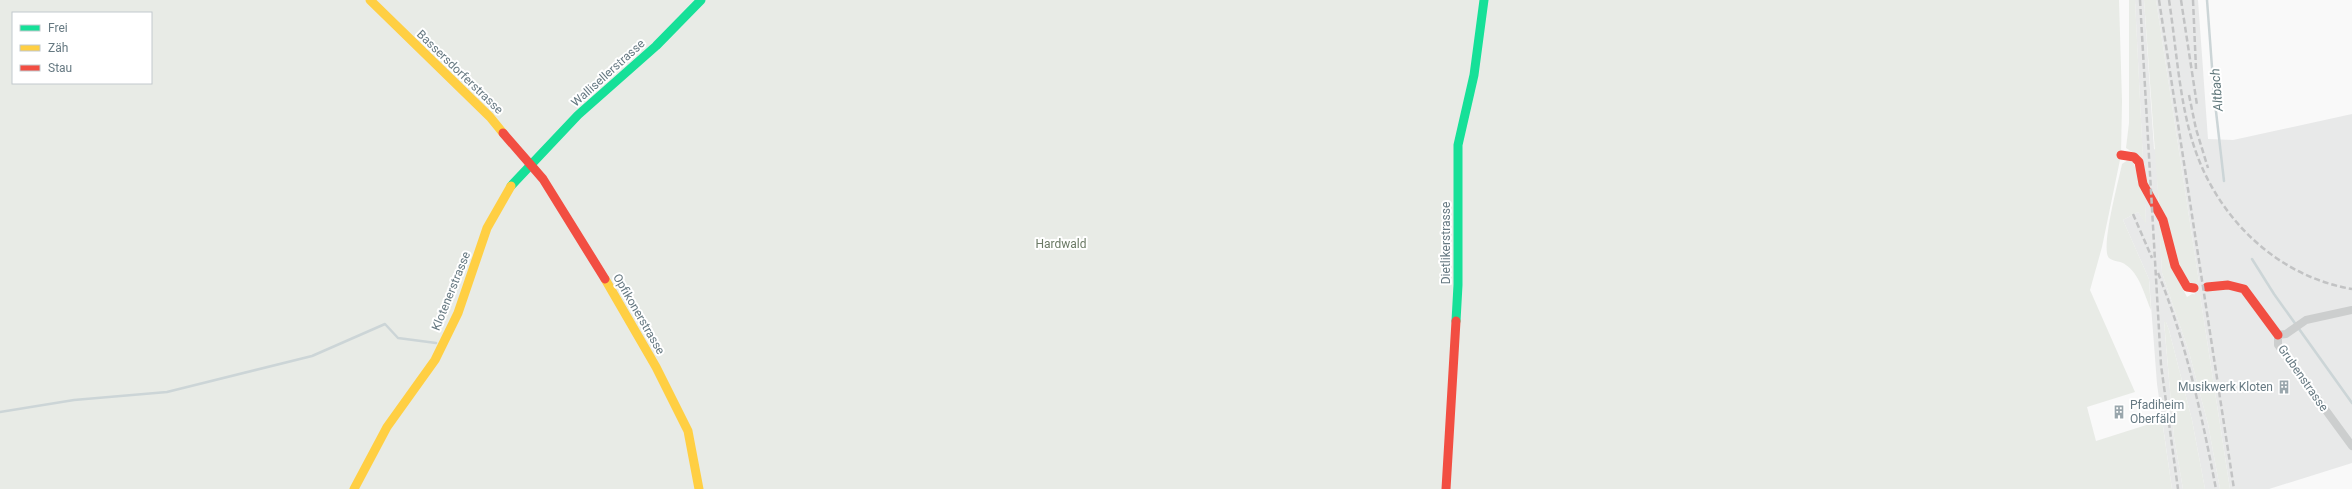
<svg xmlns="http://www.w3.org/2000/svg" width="2352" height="489" font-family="Roboto,sans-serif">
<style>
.built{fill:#e8e9e9}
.green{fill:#e8ebe6;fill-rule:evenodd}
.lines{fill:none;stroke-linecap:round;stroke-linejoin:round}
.stream{stroke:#ccd5d7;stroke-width:2.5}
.street{stroke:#cccece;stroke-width:8}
.fast{stroke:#16e098;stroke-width:9}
.slow{stroke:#ffcf43;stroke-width:9}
.jam{stroke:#f24e42;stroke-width:9}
.rail{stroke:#c2c3c4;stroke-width:2.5;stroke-dasharray:6 3;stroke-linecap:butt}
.labels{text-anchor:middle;stroke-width:4;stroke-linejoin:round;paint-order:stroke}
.street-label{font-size:12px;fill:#667982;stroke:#fff}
.park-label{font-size:12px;fill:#6b7a65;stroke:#fff}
.poi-label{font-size:12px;fill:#667982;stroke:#fff;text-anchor:end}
.water-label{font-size:13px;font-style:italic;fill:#60777b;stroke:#fff}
</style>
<rect width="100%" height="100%" fill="#f9f9f9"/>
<g class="built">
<path d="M 2135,0 L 2144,0 L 2154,149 L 2156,150 L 2162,273 L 2189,352 L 2208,424 L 2220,489 L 2205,489 L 2192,420 L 2169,330 L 2166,322 L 2164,322 L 2174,437 L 2183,489 L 2172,489 L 2157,384 L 2149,279 L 2123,220 L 2138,212 L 2146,223 Z"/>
<path d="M 2156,0 L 2198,0 L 2208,139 L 2233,140 L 2352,114 L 2352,463 L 2269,489 L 2230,489 L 2200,295 L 2195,296 L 2194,288 L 2193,283 L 2199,282 Z"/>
</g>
<g class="green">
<path d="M 0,0 L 2119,0 L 2122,101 L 2121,155 L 2102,247 L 2090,290 L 2135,392 L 2087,407 L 2096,441 L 2162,420 L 2172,489 L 0,489 ZM 13,13 L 151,13 L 151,83 L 13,83 Z"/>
<path d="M 2129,0 L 2135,0 L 2143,159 L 2126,148 L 2129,123 Z"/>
<path d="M 2144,0 L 2156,0 L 2199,282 L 2190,285 L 2179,270 L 2159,207 Z"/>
<path d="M 2128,160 L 2133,162 L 2145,195 L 2146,224 L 2138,212 L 2123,220 L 2149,279 L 2151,310 C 2145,296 2139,273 2126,265 C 2122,261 2114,262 2109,258 C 2100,249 2119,179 2122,164 Z"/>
<path d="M 2159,220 L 2172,268 L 2187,297 L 2192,294 L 2200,295 L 2230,489 L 2220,489 L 2208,424 L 2189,352 L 2162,273 Z"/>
<path d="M 2164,321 L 2166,322 L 2169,330 L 2192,420 L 2205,489 L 2183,489 L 2174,437 Z"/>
</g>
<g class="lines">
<g class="stream">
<path d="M 2207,0 L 2214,94 L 2224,181"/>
<path d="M 2252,259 L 2274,294 L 2352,403"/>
<path d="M 0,412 L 74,400 L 167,392 L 312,356 L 385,324 L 398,338 L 436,343"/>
</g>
<path class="street" d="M 2352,310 L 2306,320 L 2286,334 L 2278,335 L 2278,345 L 2352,446"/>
<g class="fast">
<path d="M 511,186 L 578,115 L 656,46 L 701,0"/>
<path d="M 1456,321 L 1458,285 L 1458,145 L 1474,75 L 1484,0"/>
</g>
<g class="slow">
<path d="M 370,0 L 490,117 L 503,133"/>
<path d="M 605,279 L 656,367 L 688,431 L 699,489"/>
<path d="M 354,489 L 387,427 L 435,360 L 458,313 L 487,228 L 511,186"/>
</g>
<g class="jam">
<path d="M 503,133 L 543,179 L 605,279"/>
<path d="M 2121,155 L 2134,157 L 2139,162 L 2143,184 L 2163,220 L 2175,266 L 2187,287 L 2194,288"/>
<path d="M 2207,287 L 2228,285 L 2244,289 L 2278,335"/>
<path d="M 1446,489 L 1456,321"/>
</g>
<g class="rail">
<path d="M 2140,0 L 2161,365 L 2178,489"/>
<path d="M 2159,0 L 2234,489"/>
<path d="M 2169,0 C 2176,45 2179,97 2192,140 C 2214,215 2275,276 2352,289"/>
<path d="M 2181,0 L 2197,105"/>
<path d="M 2193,0 L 2196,69"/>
<path d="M 2189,95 L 2196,129 L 2208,168"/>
<path d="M 2133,214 L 2152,258"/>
<path d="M 2158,273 C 2186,342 2202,416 2216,489"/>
</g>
</g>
<defs>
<g id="building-bare" transform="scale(1.08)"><path d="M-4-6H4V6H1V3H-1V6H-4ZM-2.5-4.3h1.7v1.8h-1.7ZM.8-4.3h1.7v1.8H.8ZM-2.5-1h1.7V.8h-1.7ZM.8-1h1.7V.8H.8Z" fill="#99a6ac" stroke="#fff" stroke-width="2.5" paint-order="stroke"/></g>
</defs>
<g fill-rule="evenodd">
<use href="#building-bare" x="2284" y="387"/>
<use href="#building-bare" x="2119" y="412"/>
</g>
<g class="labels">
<g class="street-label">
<text transform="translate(460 72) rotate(44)" y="4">Bassersdorferstrasse</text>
<text transform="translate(608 73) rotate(-42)" y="4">Wallisellerstrasse</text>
<text transform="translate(1446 243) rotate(-90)" y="4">Dietlikerstrasse</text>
<text transform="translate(451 291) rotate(-68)" y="4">Klotenerstrasse</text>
<text transform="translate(639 314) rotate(60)" y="4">Opfikonerstrasse</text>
<text transform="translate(2303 378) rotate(55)" y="4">Grubenstrasse</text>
</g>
<g class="park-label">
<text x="1061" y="248">Hardwald</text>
</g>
<g class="poi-label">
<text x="2273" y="391">Musikwerk Kloten</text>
<text x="2130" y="409" text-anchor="start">Pfadiheim<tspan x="2130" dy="14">Oberfäld</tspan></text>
</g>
<g class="water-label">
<text transform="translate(2216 90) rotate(-95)" y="5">Altbach</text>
</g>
</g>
<rect x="12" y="12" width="140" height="72" fill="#ffffff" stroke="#c2c9cd"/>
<rect x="20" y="25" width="20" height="6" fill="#16e098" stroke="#c2c9cd"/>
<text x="48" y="32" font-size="12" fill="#667982">Frei</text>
<rect x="20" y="45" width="20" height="6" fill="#ffcf43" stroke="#c2c9cd"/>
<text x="48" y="52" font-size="12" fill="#667982">Zäh</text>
<rect x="20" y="65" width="20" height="6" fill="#f24e42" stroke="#c2c9cd"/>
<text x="48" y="72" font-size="12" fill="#667982">Stau</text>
</svg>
